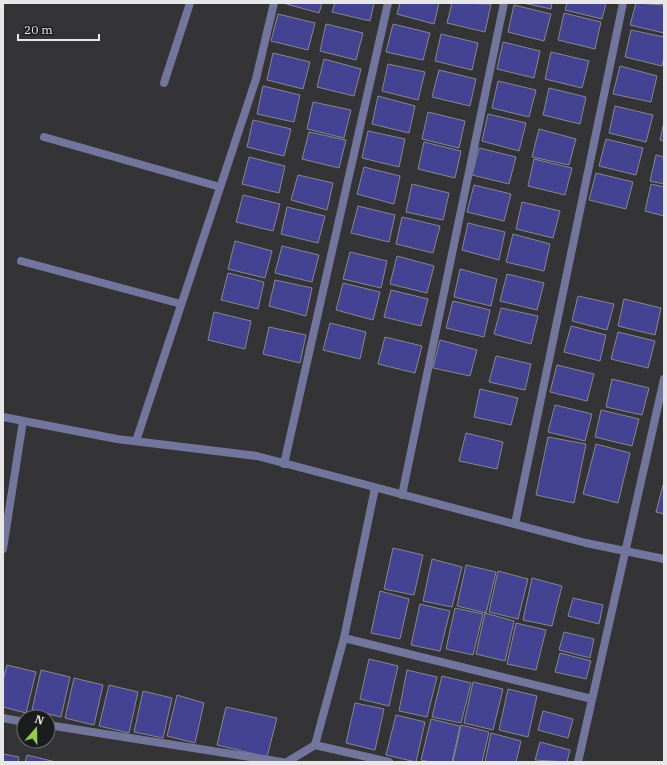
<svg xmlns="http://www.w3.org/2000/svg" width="667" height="765" font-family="'IBM Plex Serif',serif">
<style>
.building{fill:#444292;stroke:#87888a}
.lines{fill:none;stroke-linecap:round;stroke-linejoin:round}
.minor{stroke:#73769c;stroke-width:8}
.tertiary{stroke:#73769c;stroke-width:8}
</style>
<rect width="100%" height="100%" fill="#343436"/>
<g class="building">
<path d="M 283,3 L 322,3 L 319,13 Z"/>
<path d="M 335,3 L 374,3 L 370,21 L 332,12 Z"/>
<path d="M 400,3 L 439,3 L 434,24 L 397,14 Z"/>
<path d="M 452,3 L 491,4 L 485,32 L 447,23 Z"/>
<path d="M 523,3 L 552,3 L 551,9 Z"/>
<path d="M 567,3 L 606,3 L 602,19 L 565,10 Z"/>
<path d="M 636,3 L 664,5 L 664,33 L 630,25 Z"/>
<path d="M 514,5 L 551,14 L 544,41 L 508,32 Z"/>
<path d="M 564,13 L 601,22 L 595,49 L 558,40 Z"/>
<path d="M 278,14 L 315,23 L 308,50 L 271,41 Z"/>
<path d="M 326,24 L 363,33 L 356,60 L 320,51 Z"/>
<path d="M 393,24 L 430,33 L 423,60 L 386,52 Z"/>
<path d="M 631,30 L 664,37 L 664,57 L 662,66 L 625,57 Z"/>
<path d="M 441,34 L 478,43 L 472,70 L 435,61 Z"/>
<path d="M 503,42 L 540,51 L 534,78 L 497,69 Z"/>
<path d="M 551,52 L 589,61 L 582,88 L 545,79 Z"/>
<path d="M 273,53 L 310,62 L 303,89 L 267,80 Z"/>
<path d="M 324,59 L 361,69 L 354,96 L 317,87 Z"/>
<path d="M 388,64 L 425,72 L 418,100 L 382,91 Z"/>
<path d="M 620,66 L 657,76 L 651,102 L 613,94 Z"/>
<path d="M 439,70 L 476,79 L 470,106 L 432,97 Z"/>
<path d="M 498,81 L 536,90 L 529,117 L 492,108 Z"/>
<path d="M 263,86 L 300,95 L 294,122 L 257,114 Z"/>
<path d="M 549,88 L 586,97 L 580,124 L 543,115 Z"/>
<path d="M 378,96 L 415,106 L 409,133 L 372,124 Z"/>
<path d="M 313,102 L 351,110 L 344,138 L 307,129 Z"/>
<path d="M 615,106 L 653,115 L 646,142 L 609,133 Z"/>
<path d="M 428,112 L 465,121 L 459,148 L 422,139 Z"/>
<path d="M 488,114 L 526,123 L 519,151 L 482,141 Z"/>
<path d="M 253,120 L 291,129 L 284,156 L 247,147 Z"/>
<path d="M 664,122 L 664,141 L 660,140 Z"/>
<path d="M 539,129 L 576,139 L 569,165 L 532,157 Z"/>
<path d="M 368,131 L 405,139 L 399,167 L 362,158 Z"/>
<path d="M 309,132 L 346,140 L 339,168 L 302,159 Z"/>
<path d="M 606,139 L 643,148 L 636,175 L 599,166 Z"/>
<path d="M 424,142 L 461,151 L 455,178 L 418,169 Z"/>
<path d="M 479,148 L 516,157 L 509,184 L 472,175 Z"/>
<path d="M 656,155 L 664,157 L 664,184 L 650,181 Z"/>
<path d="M 249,157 L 285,166 L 279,193 L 242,184 Z"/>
<path d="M 534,159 L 572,168 L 565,195 L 528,186 Z"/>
<path d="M 364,167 L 400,176 L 394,204 L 357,194 Z"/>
<path d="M 596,173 L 633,182 L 626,209 L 589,200 Z"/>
<path d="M 298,175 L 333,183 L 327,210 L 291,200 Z"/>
<path d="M 412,184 L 449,193 L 443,220 L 406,212 Z"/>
<path d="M 651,184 L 664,187 L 664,216 L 645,211 Z"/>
<path d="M 474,185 L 511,194 L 504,221 L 467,212 Z"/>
<path d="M 243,195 L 280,204 L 273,231 L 236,222 Z"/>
<path d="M 522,202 L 560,211 L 553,238 L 516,229 Z"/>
<path d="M 358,206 L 395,215 L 389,242 L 351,233 Z"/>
<path d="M 287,207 L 325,216 L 318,243 L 281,234 Z"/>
<path d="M 402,217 L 440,226 L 433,253 L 396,244 Z"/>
<path d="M 468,223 L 505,232 L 499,260 L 462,250 Z"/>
<path d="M 513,234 L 550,244 L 544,271 L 506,262 Z"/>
<path d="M 235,241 L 272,251 L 265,278 L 228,269 Z"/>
<path d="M 282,246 L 319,255 L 312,282 L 275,273 Z"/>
<path d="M 350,252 L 387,261 L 381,288 L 343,279 Z"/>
<path d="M 397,256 L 434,266 L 427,293 L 390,284 Z"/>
<path d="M 460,269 L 497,279 L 491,306 L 454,297 Z"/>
<path d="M 228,273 L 264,282 L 258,309 L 221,300 Z"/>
<path d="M 507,274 L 544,283 L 537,310 L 500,301 Z"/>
<path d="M 275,280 L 312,288 L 306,316 L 269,306 Z"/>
<path d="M 343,283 L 380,292 L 373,320 L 336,310 Z"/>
<path d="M 391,290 L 428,299 L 421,326 L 384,317 Z"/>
<path d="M 578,296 L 614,304 L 607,330 L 572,321 Z"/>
<path d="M 624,299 L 661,308 L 655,335 L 618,326 Z"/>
<path d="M 453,301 L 490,310 L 484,337 L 446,328 Z"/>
<path d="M 501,308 L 538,316 L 531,344 L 494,334 Z"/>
<path d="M 214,312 L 251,321 L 245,349 L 208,340 Z"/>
<path d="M 330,323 L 366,332 L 360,359 L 323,350 Z"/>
<path d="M 571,326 L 606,335 L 600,361 L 564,352 Z"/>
<path d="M 269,327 L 306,335 L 300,363 L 263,354 Z"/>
<path d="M 618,332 L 655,341 L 648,368 L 611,359 Z"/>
<path d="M 385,337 L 422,346 L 415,373 L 378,364 Z"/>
<path d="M 440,340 L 477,350 L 470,376 L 433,368 Z"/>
<path d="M 496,356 L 531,364 L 525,390 L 489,382 Z"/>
<path d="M 557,365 L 594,374 L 587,401 L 550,392 Z"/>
<path d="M 612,379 L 649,388 L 642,415 L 606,407 Z"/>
<path d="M 480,389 L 518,398 L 511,425 L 474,417 Z"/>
<path d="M 555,405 L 592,414 L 585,441 L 548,432 Z"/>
<path d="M 601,410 L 639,419 L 632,446 L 595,437 Z"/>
<path d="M 466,433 L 503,442 L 497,469 L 459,461 Z"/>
<path d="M 548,437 L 586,444 L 574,503 L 536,495 Z"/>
<path d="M 596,444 L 630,453 L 618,503 L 583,494 Z"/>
<path d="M 663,485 L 664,486 L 664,514 L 656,512 Z"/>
<path d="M 393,548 L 423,555 L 414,595 L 384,589 Z"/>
<path d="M 432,559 L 462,567 L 452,607 L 423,601 Z"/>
<path d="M 466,565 L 496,572 L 486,613 L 457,606 Z"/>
<path d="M 498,571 L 528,579 L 518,619 L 489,612 Z"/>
<path d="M 532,578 L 562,586 L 552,626 L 523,620 Z"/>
<path d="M 380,591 L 409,599 L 400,639 L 371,633 Z"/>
<path d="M 573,598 L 603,605 L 599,624 L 568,616 Z"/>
<path d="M 420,604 L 450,611 L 440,651 L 411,645 Z"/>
<path d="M 455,608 L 483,614 L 473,655 L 446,649 Z"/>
<path d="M 485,613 L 514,621 L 505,661 L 476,654 Z"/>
<path d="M 516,623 L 546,630 L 536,670 L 507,664 Z"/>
<path d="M 564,632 L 594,639 L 590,658 L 559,650 Z"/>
<path d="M 560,653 L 591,661 L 586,679 L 555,672 Z"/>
<path d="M 369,659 L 398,666 L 389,706 L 360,699 Z"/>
<path d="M 7,665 L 36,672 L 26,713 L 3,707 L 3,680 Z"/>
<path d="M 41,670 L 70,677 L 61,717 L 32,710 Z"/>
<path d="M 407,670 L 437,677 L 427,717 L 399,711 Z"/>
<path d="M 442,676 L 471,683 L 461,723 L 432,717 Z"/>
<path d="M 74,678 L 103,685 L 94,725 L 65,718 Z"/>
<path d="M 473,682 L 503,689 L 493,730 L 464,723 Z"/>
<path d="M 109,685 L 138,692 L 129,733 L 99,726 Z"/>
<path d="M 508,689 L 537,696 L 528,737 L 499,730 Z"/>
<path d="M 143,691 L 172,698 L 163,738 L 134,732 Z"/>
<path d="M 177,695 L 204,703 L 195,743 L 167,736 Z"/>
<path d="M 355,703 L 384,709 L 375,750 L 346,743 Z"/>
<path d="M 226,707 L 277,718 L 267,757 L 217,745 Z"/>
<path d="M 543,711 L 573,719 L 568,738 L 538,730 Z"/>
<path d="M 396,715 L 425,722 L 416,762 L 386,755 Z"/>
<path d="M 431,719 L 460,726 L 452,762 L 431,762 L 421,760 Z"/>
<path d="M 461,725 L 489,732 L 482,762 L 453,762 Z"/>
<path d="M 491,733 L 521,741 L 516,762 L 485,762 Z"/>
<path d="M 540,742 L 570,750 L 567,762 L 535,760 Z"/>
<path d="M 3,754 L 19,757 L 18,762 L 3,762 Z"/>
<path d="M 27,755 L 56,762 L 25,762 Z"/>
</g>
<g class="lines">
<g class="minor">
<path d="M 164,83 L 190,3"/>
<path d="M 44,137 L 220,187"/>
<path d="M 21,261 L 181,304"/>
<path d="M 136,441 L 256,79 L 274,3"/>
<path d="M 284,464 L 388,3"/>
<path d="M 402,495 L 504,3"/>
<path d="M 515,524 L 623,3"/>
<path d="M 3,549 L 23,421"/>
<path d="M 344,638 L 592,699"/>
<path d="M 3,718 L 24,722"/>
<path d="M 48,725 L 282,762"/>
<path d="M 315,745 L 389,762"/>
<path d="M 287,762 L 315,745 L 344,638 L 375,488"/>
<path d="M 578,762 L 664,379"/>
</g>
<path class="tertiary" d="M 3,417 L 117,439 L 257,456 L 586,543 L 664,559"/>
</g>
<rect width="667" height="765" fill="none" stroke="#e7e7e8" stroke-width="8"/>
<g transform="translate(36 729) rotate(20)"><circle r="19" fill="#1b1c1d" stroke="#6d6d6e"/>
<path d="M0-3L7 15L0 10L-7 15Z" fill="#8fcd42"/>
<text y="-6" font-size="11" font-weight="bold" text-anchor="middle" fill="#e7e7e8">N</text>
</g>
<path d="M18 34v6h81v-6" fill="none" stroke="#e7e7e8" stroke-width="2"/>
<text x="24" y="34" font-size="12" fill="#e7e7e8" stroke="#1b1c1d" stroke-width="3" paint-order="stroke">20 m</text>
</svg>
